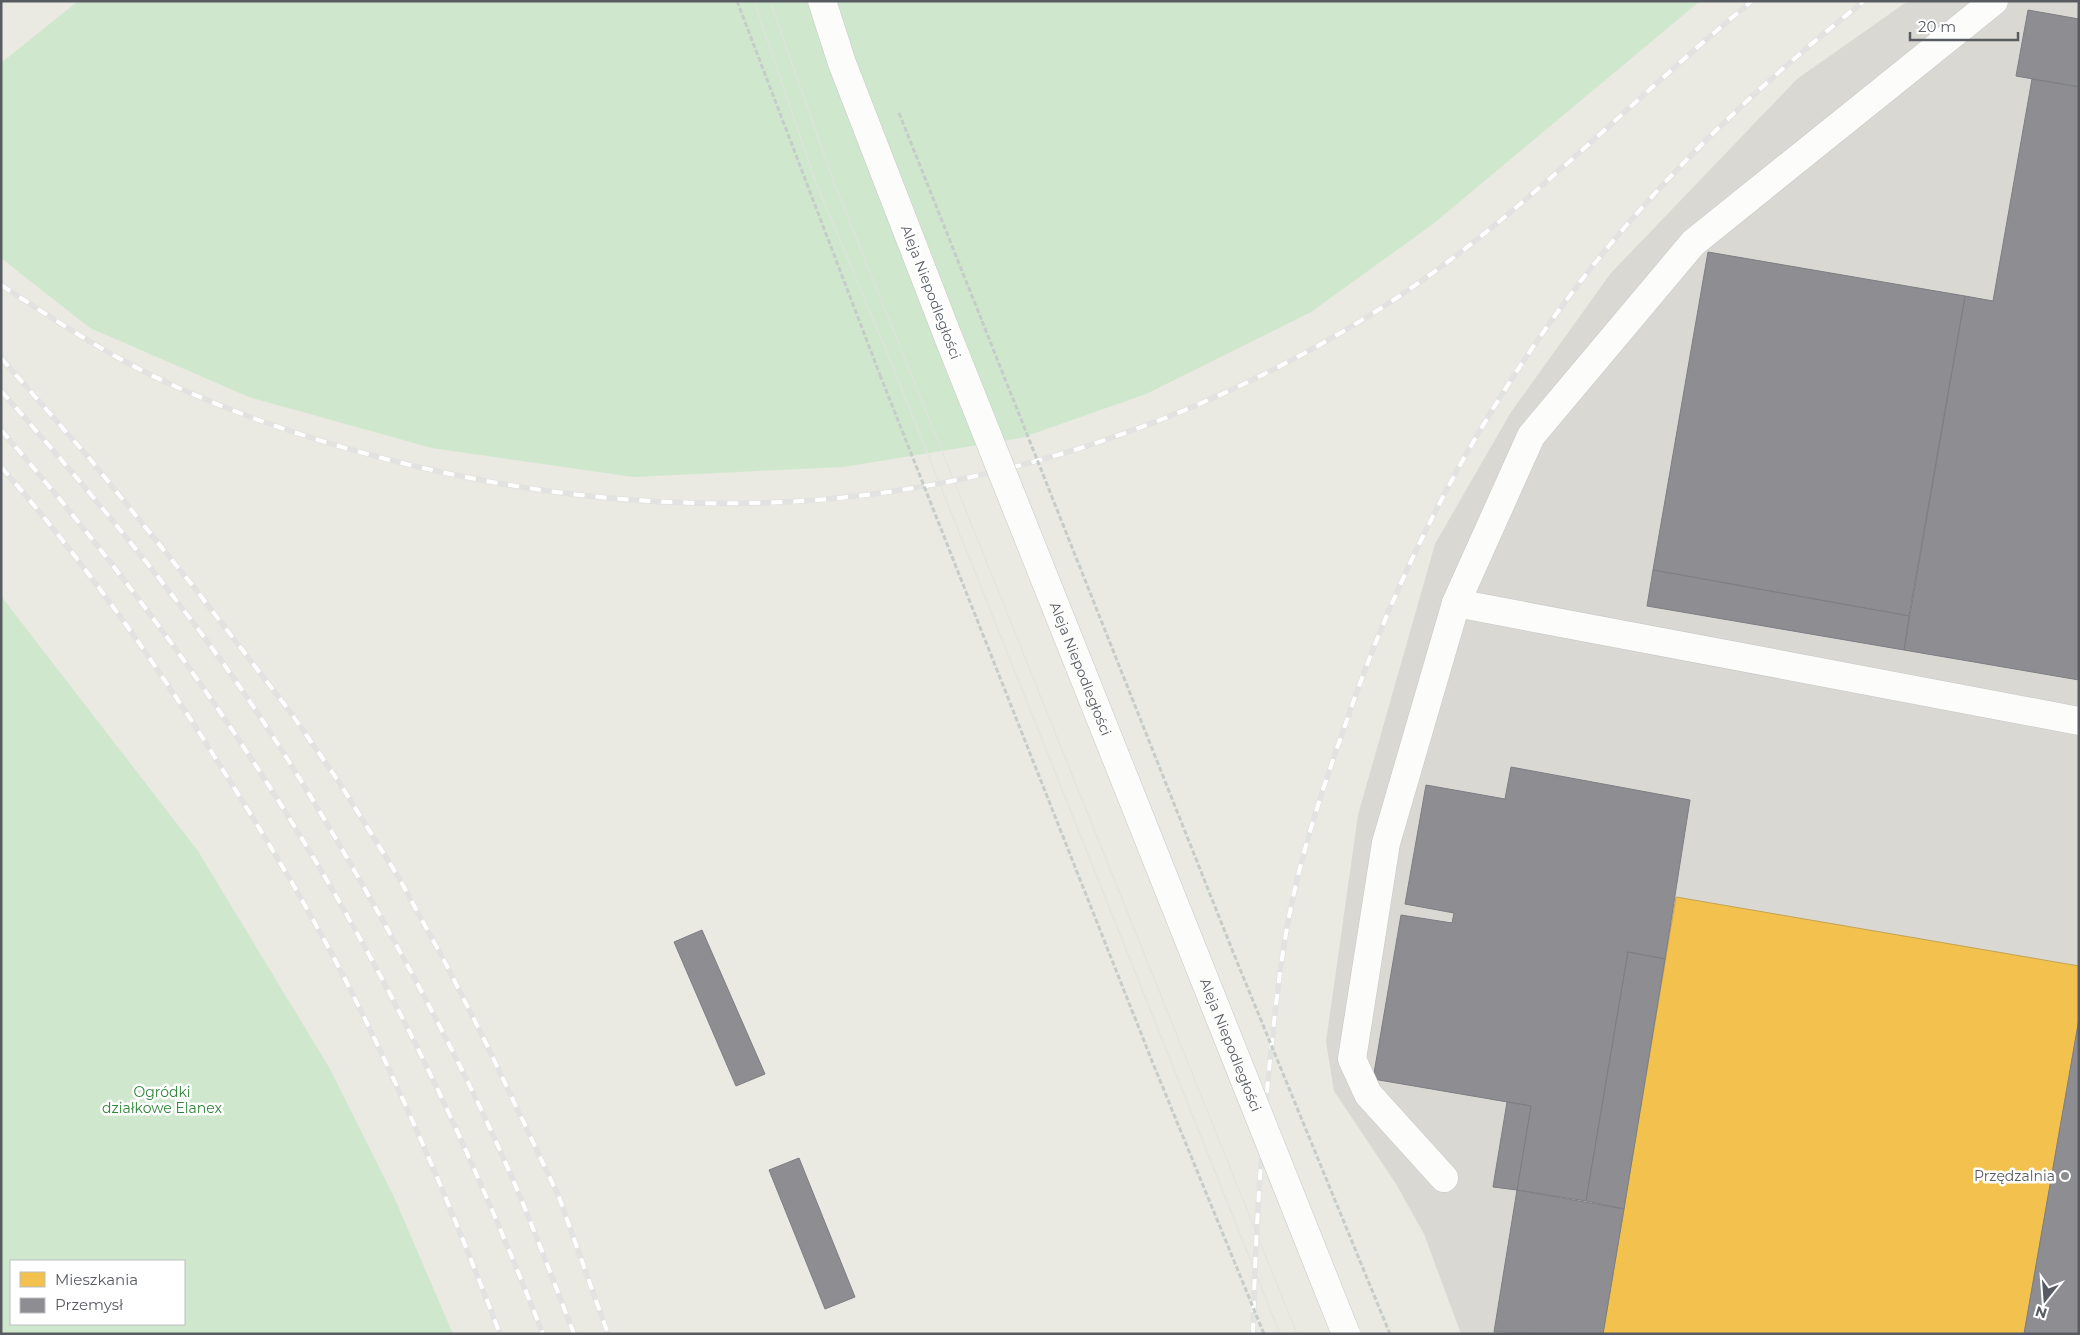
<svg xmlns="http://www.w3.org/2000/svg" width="2080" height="1335" font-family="Montserrat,sans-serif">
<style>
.industrial{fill:#d9d8d2}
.green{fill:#cfe8cd;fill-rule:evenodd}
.homes{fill:#f2c14e;stroke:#c4a354}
.industry{fill:#8d8d92;stroke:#7d7e84}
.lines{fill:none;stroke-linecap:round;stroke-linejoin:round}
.minor-casing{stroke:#c7c8c6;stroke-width:29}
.path{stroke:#c5ccc9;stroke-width:3;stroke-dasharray:5 2.5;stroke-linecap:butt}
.minor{stroke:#fcfcfb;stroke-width:28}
.tram{stroke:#e2e2e1;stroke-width:1}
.rail-casing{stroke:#e2e2e1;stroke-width:5.5}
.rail{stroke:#fff;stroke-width:4;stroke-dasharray:11;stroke-linecap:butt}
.minor-bridge-casing{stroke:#c7c8c6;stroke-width:29;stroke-linecap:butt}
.path-bridge{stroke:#c5ccc9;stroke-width:3;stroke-dasharray:5 2.5;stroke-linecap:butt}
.minor-bridge{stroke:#fcfcfb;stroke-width:28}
.poi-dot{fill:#8b8d8f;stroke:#fff;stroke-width:2}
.labels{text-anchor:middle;stroke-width:5;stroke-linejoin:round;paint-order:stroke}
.street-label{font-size:14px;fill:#585c62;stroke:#fff}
.park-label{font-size:14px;fill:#2e8437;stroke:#fff}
.poi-label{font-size:14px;fill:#585c62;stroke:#fff;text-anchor:end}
</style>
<rect width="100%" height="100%" fill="#eae9e2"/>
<path class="industrial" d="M 1908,1 L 2079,1 L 2079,1334 L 1461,1334 L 1424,1234 L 1396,1184 L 1334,1091 L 1326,1042 L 1358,815 L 1435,544 L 1511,412 L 1611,273 L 1797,79 Z"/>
<g class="green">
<path d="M 78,1 L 1700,1 L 1433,224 L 1311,312 L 1146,394 L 1021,438 L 843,467 L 633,477 L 432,448 L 249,397 L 90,328 L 1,258 L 1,63 Z"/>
<path d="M 1,596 L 198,851 L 330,1069 L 394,1197 L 453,1334 L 1,1334 ZM 11,1261 L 184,1261 L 184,1324 L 11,1324 Z"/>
</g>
<path class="homes" d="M 1676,897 L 2079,966 L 2079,1019 L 2024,1334 L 1603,1334 Z"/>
<g class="industry">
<path d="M 2028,10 L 2079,19 L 2079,87 L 2016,76 Z"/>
<path d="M 2032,79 L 2079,87 L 2079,680 L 1904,650 L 1965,296 L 1993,301 Z"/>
<path d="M 1708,252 L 1965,296 L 1909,616 L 1653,570 Z"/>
<path d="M 1653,570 L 1909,616 L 1904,650 L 1647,606 Z"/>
<path d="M 1511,767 L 1690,800 L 1665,959 L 1628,952 L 1586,1201 L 1517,1190 L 1531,1106 L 1373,1079 L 1401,915 L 1452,923 L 1454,913 L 1405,904 L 1426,785 L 1505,799 Z"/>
<path d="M 702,930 L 765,1074 L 736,1086 L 674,942 Z"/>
<path d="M 1628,952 L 1665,959 L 1624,1209 L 1586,1201 Z"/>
<path d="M 2079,1019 L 2079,1334 L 2024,1334 Z"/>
<path d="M 1507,1102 L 1531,1106 L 1517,1190 L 1493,1187 Z"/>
<path d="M 799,1158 L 855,1297 L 825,1309 L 769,1170 Z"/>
<path d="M 1517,1190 L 1624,1209 L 1603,1334 L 1494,1332 Z"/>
</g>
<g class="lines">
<g class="minor-casing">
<g id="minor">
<path d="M 822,1 L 842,63 L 949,339"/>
<path d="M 1456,603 L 2079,721"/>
<path d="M 1444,1178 L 1368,1094 L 1352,1059 L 1386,843 L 1456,603 L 1531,436 L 1693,243 L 1994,1"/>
</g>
</g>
<g class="path">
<path d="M 737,1 L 880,375"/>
<path d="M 899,113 L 982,321"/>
</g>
<use href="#minor" class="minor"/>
<g class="tram">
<path d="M 754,1 L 816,183 L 891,362 L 1280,1334"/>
<path d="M 770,1 L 833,180 L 1297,1334"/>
</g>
<g class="rail-casing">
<g id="rail">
<path d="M 1,285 C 47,315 94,346 143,371 C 230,414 324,445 419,467 C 548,497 683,510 816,500 C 1019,484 1222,412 1392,301 C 1523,215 1631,100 1752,1"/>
<path d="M 1,358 L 90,459 L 193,586 L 291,713 L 339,782 L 399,878 L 446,964 L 486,1043 L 559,1197 L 608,1334"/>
<path d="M 1,391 C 83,483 162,577 233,677 C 284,750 330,827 374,905 C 423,992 470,1081 510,1173 C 533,1226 553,1280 574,1334"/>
<path d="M 1,430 C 139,588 261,759 362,942 C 432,1068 490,1200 543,1334"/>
<path d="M 1,467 C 79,555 148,652 211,751 C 254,819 297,888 335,960 C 398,1080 451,1206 500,1334"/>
<path d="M 1253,1334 C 1255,1239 1261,1145 1271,1051 C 1276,1003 1281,955 1291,907 C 1304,843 1326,779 1348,717 C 1401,563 1478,416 1577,286 C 1659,179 1758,85 1864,1"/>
</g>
</g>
<use href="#rail" class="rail"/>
<g class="minor-bridge-casing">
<g id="minor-bridge">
<path id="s1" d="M 949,339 L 1346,1334"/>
</g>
</g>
<g class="path-bridge">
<path d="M 982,321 L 1233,952 L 1390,1334"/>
<path d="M 880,375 L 1152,1061 L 1264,1334"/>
</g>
<use href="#minor-bridge" class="minor-bridge"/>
</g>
<circle class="poi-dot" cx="2065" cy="1176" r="5"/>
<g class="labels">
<g class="street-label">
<text transform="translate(931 292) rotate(69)" y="5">Aleja Niepodległości</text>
<text dy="5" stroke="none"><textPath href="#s1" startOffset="355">Aleja Niepodległości</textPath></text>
<text dy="5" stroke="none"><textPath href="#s1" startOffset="760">Aleja Niepodległości</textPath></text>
</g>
<g class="park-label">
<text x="162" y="1097">Ogródki<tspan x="162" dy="16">działkowe Elanex</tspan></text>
</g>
<g class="poi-label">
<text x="2055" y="1181">Przędzalnia</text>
</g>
</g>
<rect width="2080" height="1335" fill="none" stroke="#585c62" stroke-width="5"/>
<rect x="10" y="1260" width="175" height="65" fill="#ffffff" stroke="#bcbec0"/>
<rect x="20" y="1272" width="25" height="15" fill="#f2c14e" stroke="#bcbec0"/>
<text x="55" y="1285" font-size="15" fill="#585c62">Mieszkania</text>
<rect x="20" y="1298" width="25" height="15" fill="#8d8d92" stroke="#bcbec0"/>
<text x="55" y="1310" font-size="15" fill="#585c62">Przemysł</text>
<g transform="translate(2045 1300) rotate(197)" stroke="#ffffff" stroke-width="4" paint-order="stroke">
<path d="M0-4L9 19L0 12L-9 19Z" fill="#585c62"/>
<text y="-8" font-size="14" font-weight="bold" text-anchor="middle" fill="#585c62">N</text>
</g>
<path d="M1910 32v8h108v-8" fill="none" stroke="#585c62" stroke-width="2.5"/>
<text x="1918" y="32" font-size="15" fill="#585c62" stroke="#ffffff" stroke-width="4" paint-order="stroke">20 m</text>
</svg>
